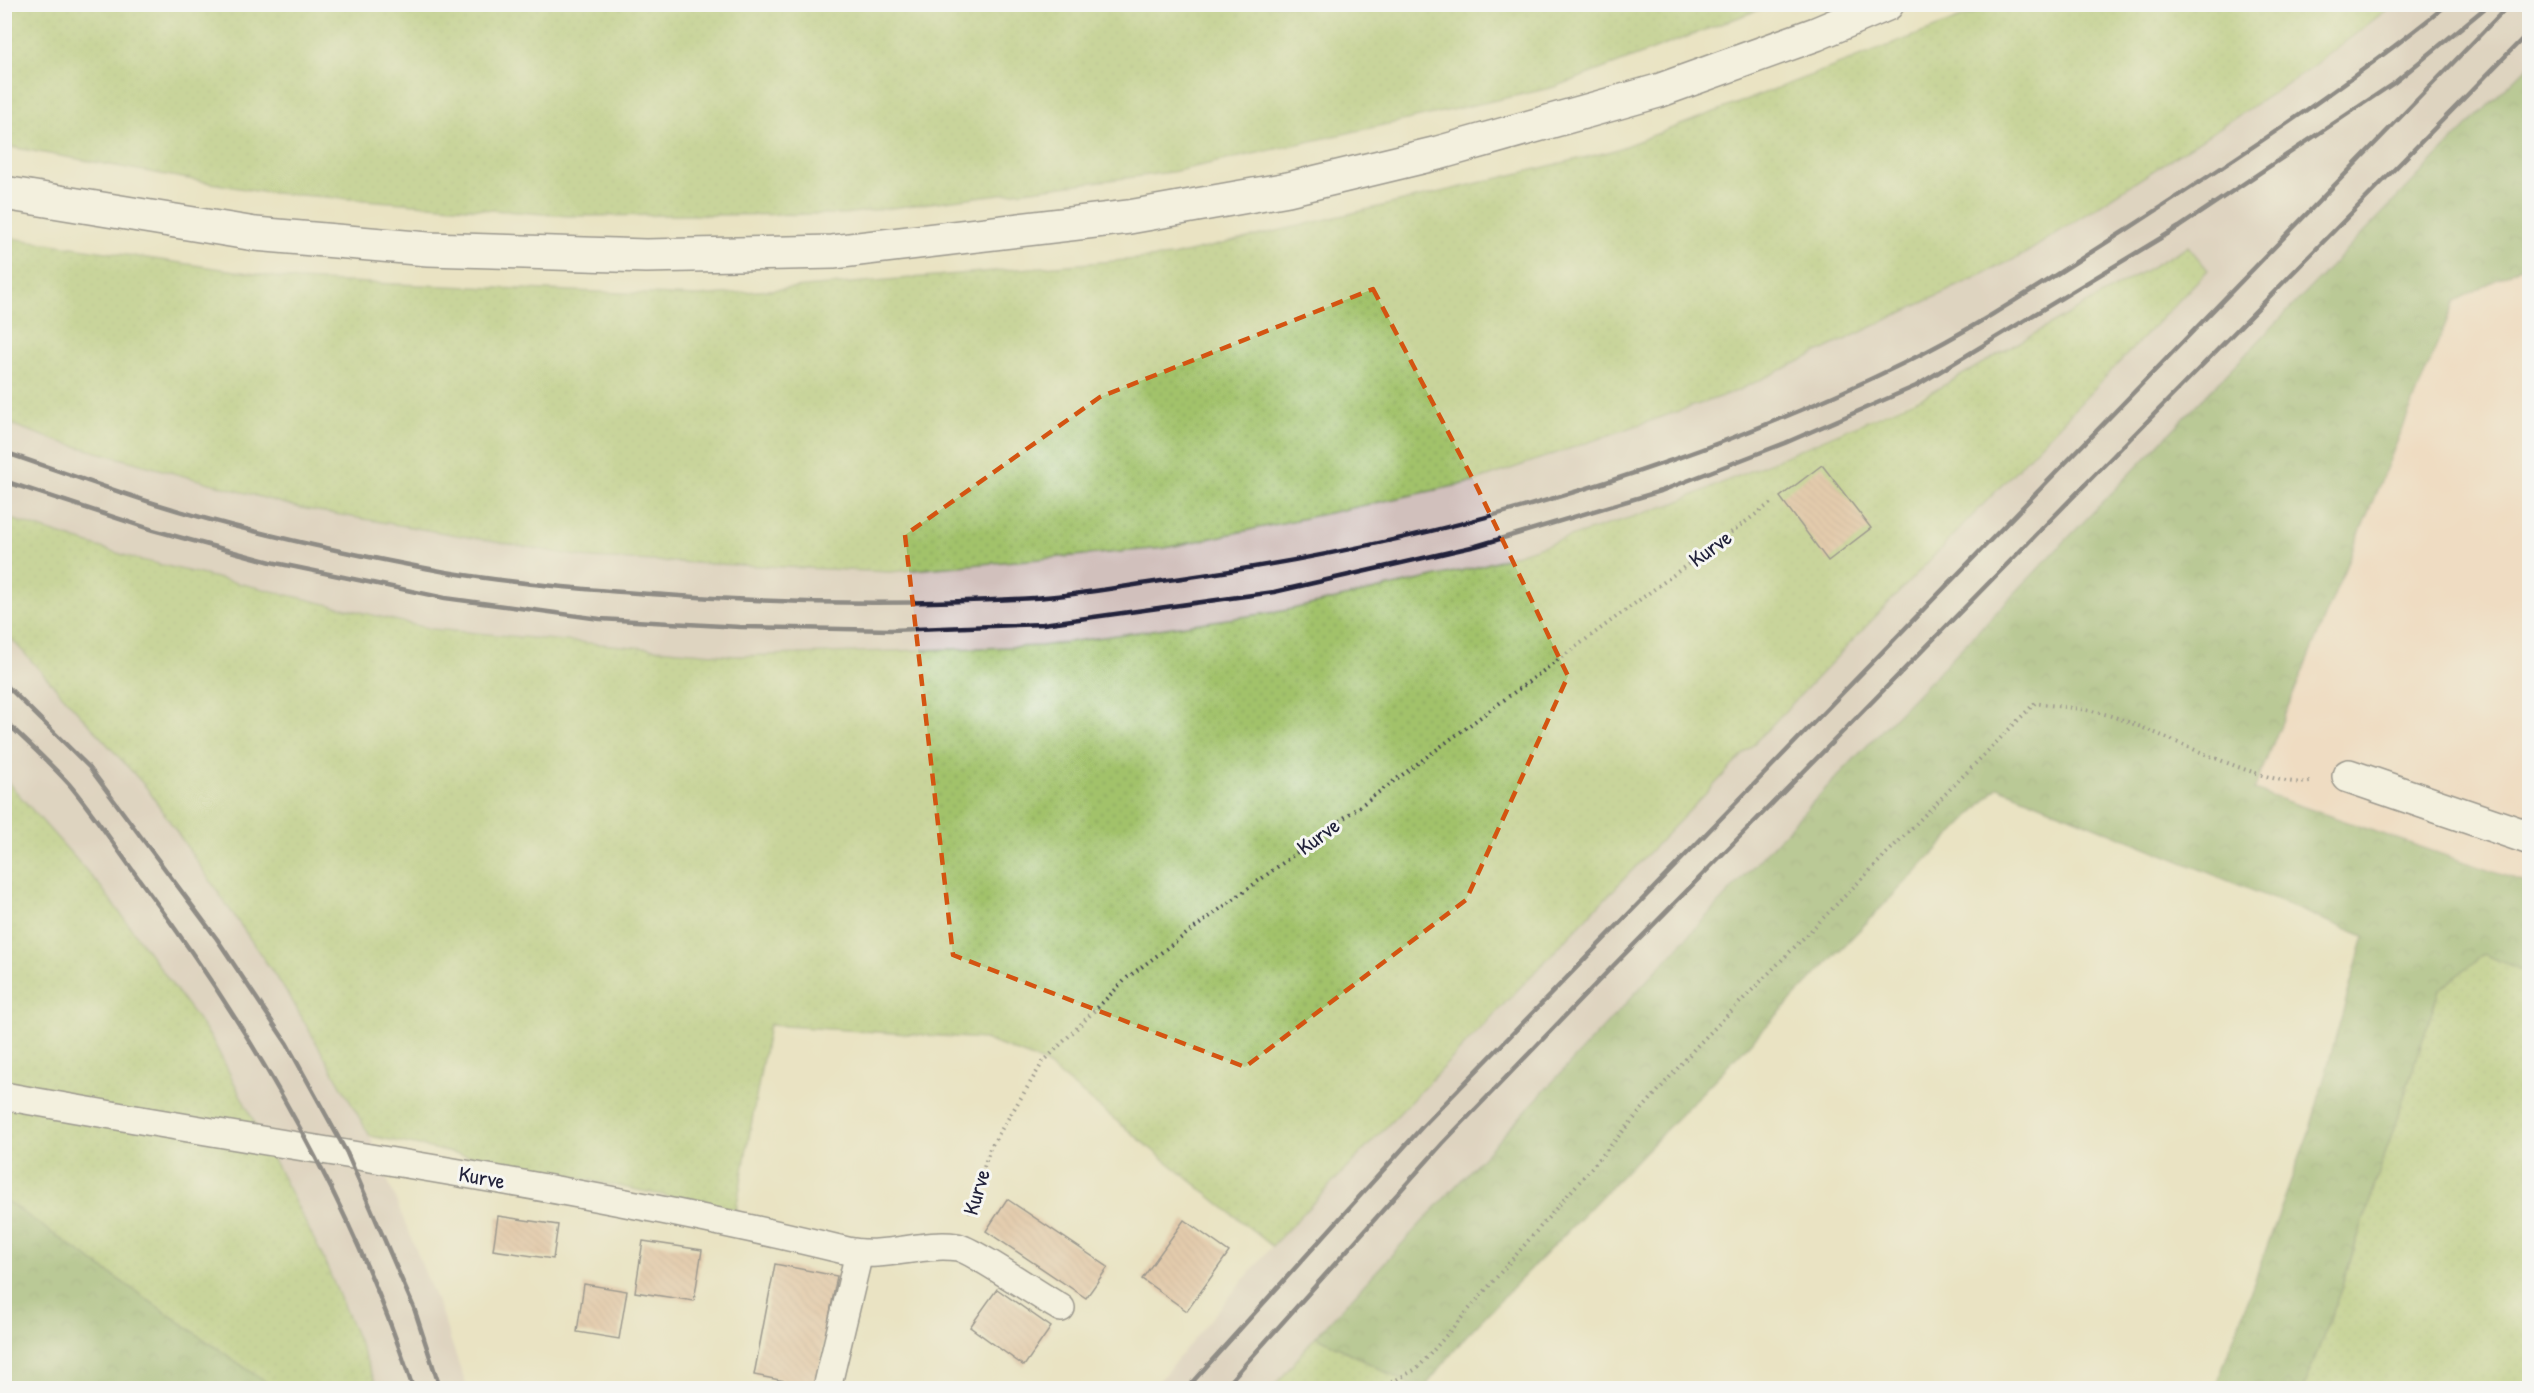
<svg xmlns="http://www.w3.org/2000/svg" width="2534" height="1393" font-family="'Patrick Hand',sans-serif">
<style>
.built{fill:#f5d3c1}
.railway{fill:#d1c0bc}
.green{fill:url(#green-dots);stroke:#627253;stroke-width:1.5}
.forest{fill:url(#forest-crowns);stroke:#52654d;stroke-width:1.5}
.building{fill:url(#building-back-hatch)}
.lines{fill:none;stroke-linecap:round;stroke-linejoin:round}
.service-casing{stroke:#403f4f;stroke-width:30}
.minor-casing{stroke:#403f4f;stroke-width:36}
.secondary-casing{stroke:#403f4f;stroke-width:36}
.path{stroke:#403f4f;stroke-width:4;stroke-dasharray:1.5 4.5;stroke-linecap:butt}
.service{stroke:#fff;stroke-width:27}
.minor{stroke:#fff;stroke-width:33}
.secondary{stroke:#fff;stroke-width:33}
.rail{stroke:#22223b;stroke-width:4.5}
.marked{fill:none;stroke:#d45411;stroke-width:4.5;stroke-dasharray:12 8;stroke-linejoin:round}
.labels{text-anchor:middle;stroke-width:6;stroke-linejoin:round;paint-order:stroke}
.street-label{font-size:22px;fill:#22223b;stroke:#f6f6f2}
</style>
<defs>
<pattern id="green-dots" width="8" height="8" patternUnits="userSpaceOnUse" patternTransform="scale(1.5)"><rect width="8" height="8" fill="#a2c26b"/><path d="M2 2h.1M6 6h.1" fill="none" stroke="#8ba65e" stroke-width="1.8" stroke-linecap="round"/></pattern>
<pattern id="forest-crowns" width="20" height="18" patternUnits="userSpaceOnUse" patternTransform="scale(1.5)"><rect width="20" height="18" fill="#81a85f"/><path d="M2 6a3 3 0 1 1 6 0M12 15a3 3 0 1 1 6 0" fill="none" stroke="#698850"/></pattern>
<pattern id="building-back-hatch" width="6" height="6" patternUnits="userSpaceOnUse" patternTransform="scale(1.5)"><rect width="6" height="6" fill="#ddad91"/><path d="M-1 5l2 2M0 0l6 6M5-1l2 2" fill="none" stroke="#b38c78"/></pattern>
</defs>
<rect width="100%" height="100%" fill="#f6f6f2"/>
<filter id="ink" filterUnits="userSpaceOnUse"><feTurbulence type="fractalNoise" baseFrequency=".0167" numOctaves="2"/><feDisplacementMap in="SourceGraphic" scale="12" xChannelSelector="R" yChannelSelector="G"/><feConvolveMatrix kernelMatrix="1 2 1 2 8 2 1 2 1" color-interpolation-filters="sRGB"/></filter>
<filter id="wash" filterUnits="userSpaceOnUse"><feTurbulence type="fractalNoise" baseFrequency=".008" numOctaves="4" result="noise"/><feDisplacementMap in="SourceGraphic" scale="24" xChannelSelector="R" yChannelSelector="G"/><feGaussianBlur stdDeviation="1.35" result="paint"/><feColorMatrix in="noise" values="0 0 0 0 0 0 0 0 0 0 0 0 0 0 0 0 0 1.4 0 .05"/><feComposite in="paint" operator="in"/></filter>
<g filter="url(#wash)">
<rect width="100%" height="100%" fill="#eae3c3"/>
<path class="built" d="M 2529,263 L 2529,884 L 2254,790 L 2455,301 Z"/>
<g class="railway">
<path d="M 2393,5 L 2529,5 L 2529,65 L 2456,137 L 1826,788 L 1316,1336 L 1273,1388 L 1153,1388 L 1272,1246 L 2208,270 L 1675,503 L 1477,567 L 1283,611 L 1041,646 L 736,656 L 432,629 L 133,558 L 5,517 L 4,422 L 57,441 L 300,508 L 589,558 L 1165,548 L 1473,482 L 1737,391 L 2023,255 L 2307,71 Z"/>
<path d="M 4,632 L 146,787 L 291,999 L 370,1136 L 441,1312 L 467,1388 L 378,1388 L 322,1255 L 212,1039 L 101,887 L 5,778 Z"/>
</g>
<g class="green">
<path d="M 4,5 L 5,4 L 1771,5 L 1555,87 L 1172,172 L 845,214 L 569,216 L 261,192 L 5,146 Z"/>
<path d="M 1995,5 L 2393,5 L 2307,71 L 2023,255 L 1737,391 L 1473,482 L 1165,548 L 890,572 L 589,558 L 300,508 L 57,441 L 5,422 L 5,237 L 297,280 L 699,296 L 1172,256 L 1612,151 Z"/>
<path d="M 2188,246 L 2208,270 L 1272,1246 L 1043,1062 L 984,1039 L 769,1025 L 736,1210 L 370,1136 L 291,999 L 146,787 L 5,632 L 5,517 L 133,558 L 432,629 L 736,656 L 1041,646 L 1283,611 L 1477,567 L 1675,503 L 1925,396 Z"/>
<path d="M 4,778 L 101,887 L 212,1039 L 322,1255 L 378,1388 L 274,1388 L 5,1200 Z"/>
<path d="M 2484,954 L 2529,973 L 2529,1388 L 2303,1388 L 2336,1304 L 2439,990 Z"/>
<path d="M 1316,1336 L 1417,1388 L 1273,1388 Z"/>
</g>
<g class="forest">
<path d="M 2529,65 L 2529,263 L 2455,301 L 2254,790 L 2529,884 L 2529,973 L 2484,954 L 2439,990 L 2336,1304 L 2303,1388 L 2215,1388 L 2310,1129 L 2364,936 L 1998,787 L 1466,1336 L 1424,1388 L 1417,1388 L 1316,1336 L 1826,788 L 2456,137 Z"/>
<path d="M 4,1200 L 5,1200 L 274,1388 L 7,1388 L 4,1385 Z"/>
</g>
<g id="blocks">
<g class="building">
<path d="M 1822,465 L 1871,528 L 1828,561 L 1780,497 Z"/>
<path d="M 1007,1199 L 1108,1267 L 1086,1298 L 986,1231 Z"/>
<path d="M 498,1216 L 558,1225 L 553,1259 L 493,1250 Z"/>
<path d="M 1184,1220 L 1229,1252 L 1187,1311 L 1142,1279 Z"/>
<path d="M 643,1241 L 702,1250 L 694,1301 L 635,1292 Z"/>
<path d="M 775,1264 L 837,1276 L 816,1387 L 754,1375 Z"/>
<path d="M 584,1284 L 627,1291 L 619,1339 L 577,1332 Z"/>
<path d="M 997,1289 L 1051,1327 L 1024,1366 L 970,1327 Z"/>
</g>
</g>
</g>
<g filter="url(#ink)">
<use href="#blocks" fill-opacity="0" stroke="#403f4f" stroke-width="1.5"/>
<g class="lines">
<g class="service-casing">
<g id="service">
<path d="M 4,1096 C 286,1148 570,1183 848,1251 C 884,1259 922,1242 957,1247 C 971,1249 1043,1298 1061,1308"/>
<path d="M 827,1388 L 859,1253"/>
</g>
</g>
<g class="minor-casing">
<path id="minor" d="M 2349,776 L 2530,838"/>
</g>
<g class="secondary-casing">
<path id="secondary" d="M 4,193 L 255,234 L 428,249 L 646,256 L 833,252 L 1129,217 L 1288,189 L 1438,153 L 1658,91 L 1816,34 L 1887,4"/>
</g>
<g class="path">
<path d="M 970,1213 L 990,1148 L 1043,1062 L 1128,977 L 1771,503"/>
<path d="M 1381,1388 L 1418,1368 L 1696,1047 L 2035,703 C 2059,707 2085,708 2108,715 C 2156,729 2267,789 2310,782"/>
</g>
<use href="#service" class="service"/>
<use href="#minor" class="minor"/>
<use href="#secondary" class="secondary"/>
<g class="rail">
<path d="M 4,452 C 54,469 103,487 153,503 C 248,533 348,554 446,572 C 523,585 603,591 680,596 C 798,604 916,605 1034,598 C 1081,595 1129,585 1176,579 C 1423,545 1678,474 1902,364 C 1980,326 2053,276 2126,230 C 2236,159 2346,87 2448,4"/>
<path d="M 4,481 L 153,530 L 271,562 L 445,598 L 600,619 L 740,627 L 891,630 L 1043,624 L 1274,592 L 1476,546 L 1661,491 L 1785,443 L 1916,386 L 2179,227 L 2394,83 L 2490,4"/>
<path d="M 4,683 L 89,767 L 217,939 L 287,1044 L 347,1153 L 414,1308 L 440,1388"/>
<path d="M 4,720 C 26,741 49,762 69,784 C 94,814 116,848 139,879 C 255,1034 353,1204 413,1388"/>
<path d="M 1187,1388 L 1423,1126 L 2510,4"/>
<path d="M 1224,1388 L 1443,1143 L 1613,966 L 2530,31"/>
</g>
</g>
</g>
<path d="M0 0H2534V1393H0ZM 1373,289 L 1477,487 L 1568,676 L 1466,900 L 1245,1067 L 953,955 L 905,535 L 1100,397 Z" fill="#eae3c3" fill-opacity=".55" fill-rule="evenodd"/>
<path class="marked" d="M 1373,289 L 1477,487 L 1568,676 L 1466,900 L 1245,1067 L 953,955 L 905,535 L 1100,397 Z"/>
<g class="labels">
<g class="street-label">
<text transform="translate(1710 548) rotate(-36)" y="8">Kurve</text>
<text transform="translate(1318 836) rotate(-36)" y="8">Kurve</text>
<text transform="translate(482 1177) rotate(10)" y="8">Kurve</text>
<text transform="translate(976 1192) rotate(-73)" y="8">Kurve</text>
</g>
</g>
<rect width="2534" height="1393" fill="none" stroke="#f6f6f2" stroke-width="24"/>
</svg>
